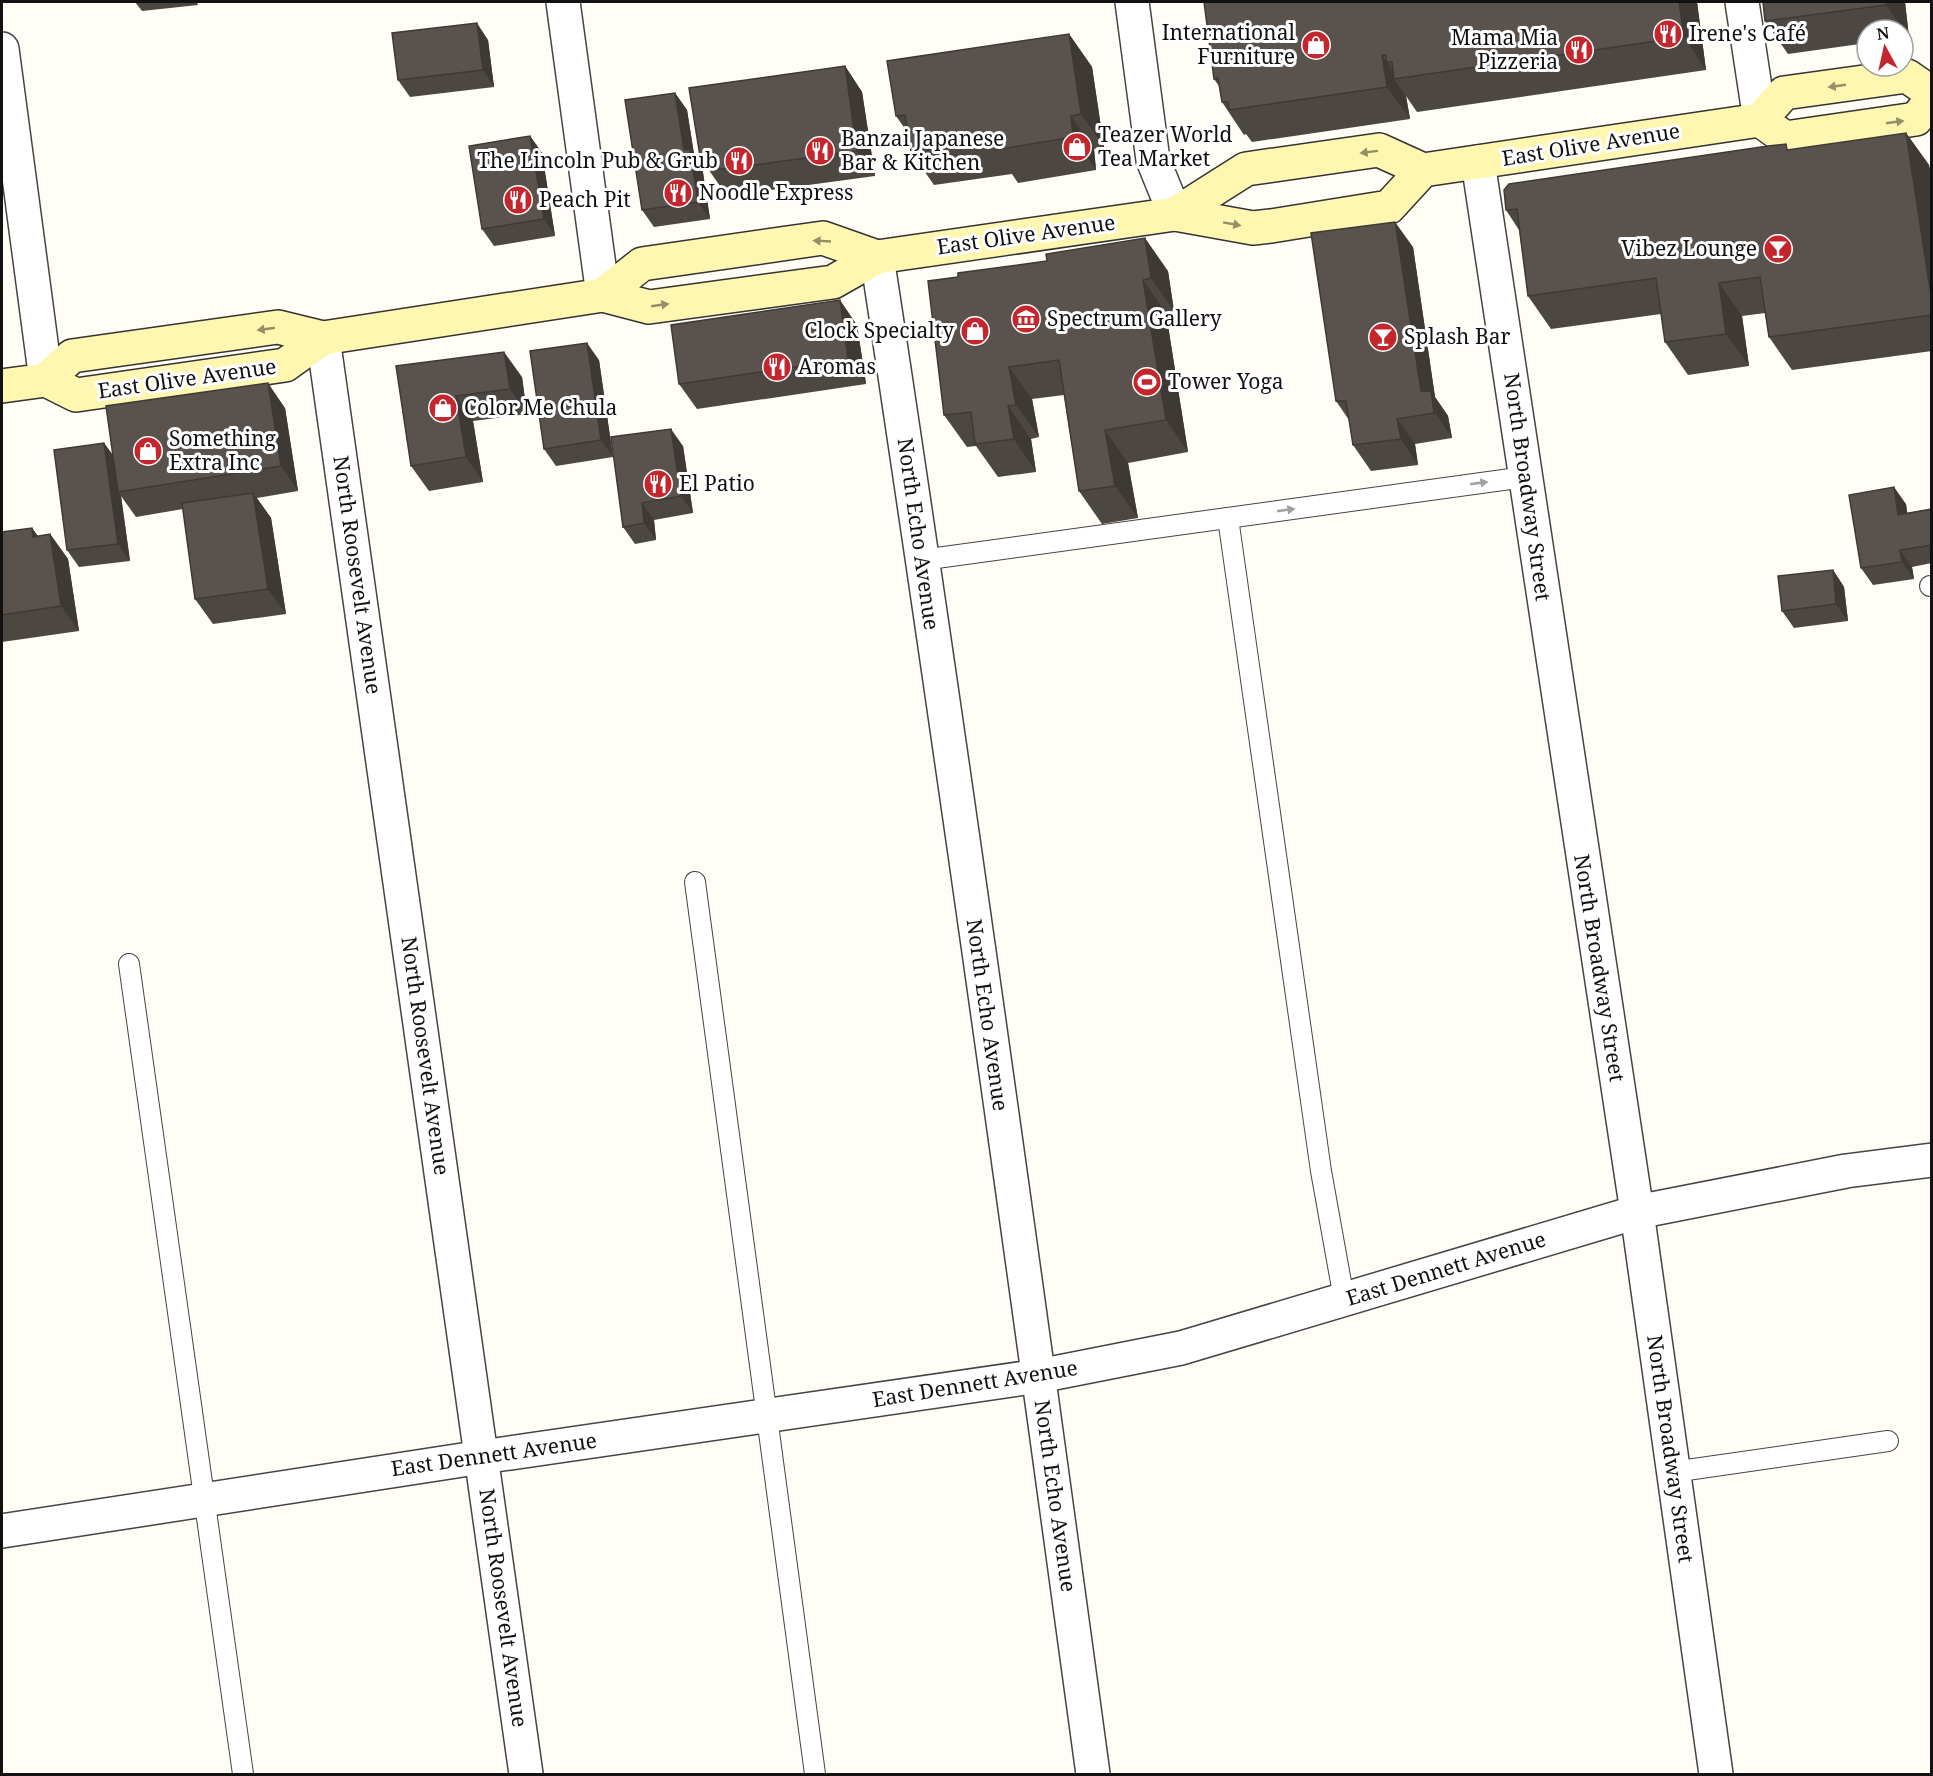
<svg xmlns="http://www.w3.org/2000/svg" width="1933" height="1776" font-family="'Noto Serif',serif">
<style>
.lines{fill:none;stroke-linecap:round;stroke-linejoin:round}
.service-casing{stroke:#444;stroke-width:22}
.minor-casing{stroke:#444;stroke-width:36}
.secondary-casing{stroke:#333;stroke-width:36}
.service{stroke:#fff;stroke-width:20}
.minor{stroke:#fff;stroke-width:33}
.secondary{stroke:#fff6b0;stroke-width:33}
.wall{fill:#4d4742}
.shaded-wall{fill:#3f3936}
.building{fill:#5a524d;stroke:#3f3936;stroke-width:1.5}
.oneway{fill:#948f68}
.oneway2{fill:#a0a0a0}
.labels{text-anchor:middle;stroke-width:6;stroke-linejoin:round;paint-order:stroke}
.poi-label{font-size:21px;fill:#111;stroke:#fff;text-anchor:start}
.street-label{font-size:21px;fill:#111;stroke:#fff}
</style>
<rect width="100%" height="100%" fill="#fffdf5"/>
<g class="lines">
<g class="service-casing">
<g id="service">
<path d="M 1228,518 L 1321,1171 L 1344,1299"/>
<path d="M 922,560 L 1525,477"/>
<path d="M 1930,586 L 1932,586"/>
<path d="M 695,882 L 815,1774"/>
<path d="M 129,964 L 243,1774"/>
<path d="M 1673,1472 L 1888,1441"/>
</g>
</g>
<g class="minor-casing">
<g id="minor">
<path d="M 563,2 L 603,295"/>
<path d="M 1132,2 L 1153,160 L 1175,214"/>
<path d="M 1742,2 L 1760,120"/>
<path d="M 2,49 L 46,380"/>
<path d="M 1478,162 L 1637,1212 L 1716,1774"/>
<path d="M 877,257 C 954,762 1024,1268 1093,1774"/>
<path d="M 323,338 L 526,1774"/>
<path d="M 2,1531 L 482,1457 L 1039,1376 L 1181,1348 L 1637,1212 L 1846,1171 L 1932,1160"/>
</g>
</g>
<g class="secondary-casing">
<g id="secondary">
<path d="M 1760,120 L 1785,138 L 1916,119 L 1932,99"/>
<path d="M 1175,214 L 1246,169 L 1379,150 L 1423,170 L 1760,120 L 1784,93 L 1907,76 L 1932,93"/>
<path d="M 603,295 L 642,264 L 823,238 L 877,257"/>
<path d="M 46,380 L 76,395 L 285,365 L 323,338"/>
<path d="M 2,386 L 46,380 L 72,356 L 278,327 L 323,338 L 603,295 L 649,307 L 833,282 L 877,257 L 1175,214 L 1253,228 L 1271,226 L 1389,207 L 1423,170"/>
</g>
</g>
<use href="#service" class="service"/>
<use href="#minor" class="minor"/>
<use href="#secondary" class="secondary"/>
</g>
<g class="wall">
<path d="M 135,2 L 197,2 L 198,5 L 142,11 Z"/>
<path d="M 1697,2 L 1706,70 L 1417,112 L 1406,96 L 1410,119 L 1252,142 L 1246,134 L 1244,135 L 1222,102 L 1219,86 L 1214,79 Z"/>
<path d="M 1905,2 L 1909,37 L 1903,38 L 1903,30 L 1867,30 L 1867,43 L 1788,54 L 1765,21 Z"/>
<path d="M 1069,34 L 1092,67 L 1104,147 L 1094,149 L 1096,170 L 1018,183 L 1012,174 L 934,185 L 911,152 L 908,133 L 896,116 Z"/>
<path d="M 488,40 L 494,87 L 410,97 L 398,80 Z"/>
<path d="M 845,66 L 862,92 L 875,176 L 742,194 L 729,194 L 722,189 L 704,163 Z"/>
<path d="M 675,93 L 687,110 L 694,154 L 702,166 L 710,219 L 654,227 L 642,210 Z"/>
<path d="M 1906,133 L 1929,165 L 1932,180 L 1932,351 L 1792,370 L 1769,337 L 1765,313 L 1742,316 L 1749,366 L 1688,375 L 1665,342 L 1661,314 L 1551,329 L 1528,296 L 1519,230 L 1506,210 L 1790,150 Z"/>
<path d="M 530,136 L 542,153 L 555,236 L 494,246 L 482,229 Z"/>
<path d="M 1413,247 L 1435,397 L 1448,416 L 1452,438 L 1415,444 L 1418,465 L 1371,471 L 1353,445 L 1349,420 L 1336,401 Z"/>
<path d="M 1168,271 L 1174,311 L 1166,313 L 1188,452 L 1128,463 L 1138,518 L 1102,524 L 1079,491 L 1064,395 L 1032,399 L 1039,437 L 1031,439 L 1036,472 L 998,477 L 976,446 L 967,447 L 944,415 L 928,281 Z"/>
<path d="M 857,325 L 866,384 L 697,409 L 679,384 Z"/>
<path d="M 599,360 L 613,457 L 556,466 L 544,449 Z"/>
<path d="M 396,366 L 522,377 L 527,414 L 473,421 L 483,482 L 429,491 L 411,466 Z"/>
<path d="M 285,408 L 298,491 L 257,498 L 271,518 L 286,614 L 213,624 L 195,599 L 183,509 L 136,517 L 121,496 L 130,561 L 79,567 L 67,550 L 104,443 L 113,455 Z"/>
<path d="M 683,446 L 693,513 L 654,520 L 656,540 L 635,544 L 623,527 Z"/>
<path d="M 1906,504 L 1907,513 L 1932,509 L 1932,563 L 1912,567 L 1914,579 L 1873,585 L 1861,568 Z"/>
<path d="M 32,528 L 38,536 L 50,534 L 68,559 L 79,631 L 2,642 L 2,532 Z"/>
<path d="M 1833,570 L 1844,587 L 1848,621 L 1794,628 L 1782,611 Z"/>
</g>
<g class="shaded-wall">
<path d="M 1679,2 L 1697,2 L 1706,70 L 1684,37 Z"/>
<path d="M 1886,2 L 1905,2 L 1909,37 L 1886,5 Z"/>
<path d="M 477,23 L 488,40 L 494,87 L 483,70 Z"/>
<path d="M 1069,34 L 1092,67 L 1104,147 L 1081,114 Z"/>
<path d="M 1382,55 L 1398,78 L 1394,79 L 1406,96 L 1410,119 L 1387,87 Z"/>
<path d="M 845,66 L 862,92 L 875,176 L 857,151 Z"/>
<path d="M 675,93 L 687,110 L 694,154 L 702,166 L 710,219 L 698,202 L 684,150 Z"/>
<path d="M 1071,116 L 1094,149 L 1096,170 L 1073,137 Z"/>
<path d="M 1906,133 L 1929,165 L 1932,180 L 1932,302 Z"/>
<path d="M 530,136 L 542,153 L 555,236 L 544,219 Z"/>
<path d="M 1395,222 L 1413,247 L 1435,397 L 1448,416 L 1452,438 L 1421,391 Z"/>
<path d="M 1145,238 L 1168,271 L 1174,311 L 1151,278 Z"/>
<path d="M 1143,280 L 1166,313 L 1188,452 L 1166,420 Z"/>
<path d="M 1719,283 L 1742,316 L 1749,366 L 1726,334 Z"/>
<path d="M 840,300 L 857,325 L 866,384 L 848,359 Z"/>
<path d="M 587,343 L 599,360 L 613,457 L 601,440 Z"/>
<path d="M 504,352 L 522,377 L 527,414 L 510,389 Z"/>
<path d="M 1009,367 L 1032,399 L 1039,437 L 1016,405 Z"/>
<path d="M 268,383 L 285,408 L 298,491 L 281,466 Z"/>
<path d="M 456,396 L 473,421 L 483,482 L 466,457 Z"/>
<path d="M 1008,406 L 1031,439 L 1036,472 L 1014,439 Z"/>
<path d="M 1397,419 L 1415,444 L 1418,465 L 1401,439 Z"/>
<path d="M 671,429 L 683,446 L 693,513 L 681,496 Z"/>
<path d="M 1105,430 L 1128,463 L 1138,518 L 1115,486 Z"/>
<path d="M 104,443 L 116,460 L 118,492 L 121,496 L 130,561 L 118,544 Z"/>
<path d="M 1894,487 L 1906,504 L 1910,532 L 1898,515 Z"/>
<path d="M 253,493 L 271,518 L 286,614 L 268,589 Z"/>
<path d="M 642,503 L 654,520 L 656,540 L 644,523 Z"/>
<path d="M 32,528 L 49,553 L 33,537 Z"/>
<path d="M 50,534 L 68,559 L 79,631 L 61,606 Z"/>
<path d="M 1900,550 L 1912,567 L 1914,579 L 1902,562 Z"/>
<path d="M 1833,570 L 1844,587 L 1848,621 L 1836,604 Z"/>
</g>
<g class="building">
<path d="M 1204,2 L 1679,2 L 1684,37 L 1394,79 L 1392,62 L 1386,62 L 1386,55 L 1382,55 L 1387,87 L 1229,110 L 1228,102 L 1222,102 L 1218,78 L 1214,79 Z"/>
<path d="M 1763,2 L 1886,2 L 1886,5 L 1765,21 Z"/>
<path d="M 477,23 L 483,70 L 398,80 L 392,33 Z"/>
<path d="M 1069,34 L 1081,114 L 1071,116 L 1073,137 L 995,150 L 993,140 L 911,152 L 905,115 L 896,116 L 887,61 Z"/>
<path d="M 845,66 L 857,151 L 725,169 L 711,169 L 704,163 L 700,156 L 689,88 Z"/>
<path d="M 675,93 L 684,150 L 690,149 L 698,202 L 642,210 L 625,100 Z"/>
<path d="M 1906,133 L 1932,302 L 1932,315 L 1769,337 L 1760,277 L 1719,283 L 1726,334 L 1665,342 L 1656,278 L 1528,296 L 1517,209 L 1506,210 L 1504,190 L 1509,184 L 1768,146 L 1786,144 L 1787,150 Z"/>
<path d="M 530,136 L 544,219 L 482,229 L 469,146 Z"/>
<path d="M 1395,222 L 1421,391 L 1431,391 L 1434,413 L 1397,419 L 1401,439 L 1353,445 L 1346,401 L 1336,401 L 1311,233 Z"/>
<path d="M 1145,238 L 1151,278 L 1143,280 L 1166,420 L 1105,430 L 1115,486 L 1079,491 L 1059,360 L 1009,367 L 1016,405 L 1008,406 L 1014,439 L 975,444 L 971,412 L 944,415 L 928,281 L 958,277 L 958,273 L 1047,261 L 1046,254 Z"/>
<path d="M 840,300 L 848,359 L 679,384 L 671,325 Z"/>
<path d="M 587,343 L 601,440 L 544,449 L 530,351 Z"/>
<path d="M 504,352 L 510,389 L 456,396 L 466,457 L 411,466 L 396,366 Z"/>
<path d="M 268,383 L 281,466 L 118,492 L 106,406 Z"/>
<path d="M 671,429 L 681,496 L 642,503 L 644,523 L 623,527 L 611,437 Z"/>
<path d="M 104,443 L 118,544 L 67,550 L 54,450 Z"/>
<path d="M 1894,487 L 1898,515 L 1932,509 L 1932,545 L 1900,550 L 1902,562 L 1861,568 L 1849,495 Z"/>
<path d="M 253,493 L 268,589 L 195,599 L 182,503 Z"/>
<path d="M 32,528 L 33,537 L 50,534 L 61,606 L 2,615 L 2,532 Z"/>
<path d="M 1833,570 L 1836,604 L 1782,611 L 1778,576 Z"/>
</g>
<defs><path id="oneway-solid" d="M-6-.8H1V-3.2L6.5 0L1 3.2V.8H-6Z" transform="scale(1.5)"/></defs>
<g class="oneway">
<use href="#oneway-solid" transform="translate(1837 86) rotate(172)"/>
<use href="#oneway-solid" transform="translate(1895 122) rotate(-8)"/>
<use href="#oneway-solid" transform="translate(1369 152) rotate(173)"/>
<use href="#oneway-solid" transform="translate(1232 224) rotate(10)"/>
<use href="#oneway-solid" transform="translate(822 241) rotate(-177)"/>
<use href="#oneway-solid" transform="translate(660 305) rotate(-8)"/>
<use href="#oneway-solid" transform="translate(266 329) rotate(172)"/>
</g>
<g class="oneway2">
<use href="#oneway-solid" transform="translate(1479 483) rotate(-8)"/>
<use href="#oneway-solid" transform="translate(1286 510) rotate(-8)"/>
</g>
<defs>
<g id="restaurant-disc" transform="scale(1.5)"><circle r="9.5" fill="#c4262e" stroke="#fff"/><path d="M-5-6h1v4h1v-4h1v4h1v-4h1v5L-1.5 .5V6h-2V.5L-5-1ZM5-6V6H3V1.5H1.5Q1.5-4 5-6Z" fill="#fff"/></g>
<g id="shop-disc" transform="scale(1.5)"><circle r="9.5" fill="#c4262e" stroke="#fff"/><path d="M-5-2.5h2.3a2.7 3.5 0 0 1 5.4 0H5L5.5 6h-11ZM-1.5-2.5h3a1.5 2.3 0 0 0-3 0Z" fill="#fff"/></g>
<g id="bar-disc" transform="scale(1.5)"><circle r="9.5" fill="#c4262e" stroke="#fff"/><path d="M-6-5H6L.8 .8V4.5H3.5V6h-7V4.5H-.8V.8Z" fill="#fff"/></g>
<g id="museum-disc" transform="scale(1.5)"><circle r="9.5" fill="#c4262e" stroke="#fff"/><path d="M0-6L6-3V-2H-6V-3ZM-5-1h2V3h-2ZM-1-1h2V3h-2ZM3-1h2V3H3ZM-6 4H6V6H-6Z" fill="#fff"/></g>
<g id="stadium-disc" transform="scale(1.5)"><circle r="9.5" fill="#c4262e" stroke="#fff"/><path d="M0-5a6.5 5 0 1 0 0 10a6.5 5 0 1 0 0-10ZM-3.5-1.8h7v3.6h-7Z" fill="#fff"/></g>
</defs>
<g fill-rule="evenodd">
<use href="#restaurant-disc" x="1668" y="34"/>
<use href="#shop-disc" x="1316" y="45"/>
<use href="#restaurant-disc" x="1579" y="50"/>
<use href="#shop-disc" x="1077" y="147"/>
<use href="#restaurant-disc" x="820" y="151"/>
<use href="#restaurant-disc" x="739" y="161"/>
<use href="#restaurant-disc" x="678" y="193"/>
<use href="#restaurant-disc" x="518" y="200"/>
<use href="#bar-disc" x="1778" y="249"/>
<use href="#museum-disc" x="1026" y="319"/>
<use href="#shop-disc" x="975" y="331"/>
<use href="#bar-disc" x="1383" y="337"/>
<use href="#restaurant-disc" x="777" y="367"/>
<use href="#stadium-disc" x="1147" y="382"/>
<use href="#shop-disc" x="443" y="408"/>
<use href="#shop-disc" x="148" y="451"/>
<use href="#restaurant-disc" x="658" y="484"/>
</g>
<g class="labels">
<g class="poi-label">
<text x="1295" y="40" text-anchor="end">International<tspan x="1295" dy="24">Furniture</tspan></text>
<text x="1689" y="41">Irene's Café</text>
<text x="1558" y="45" text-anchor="end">Mama Mia<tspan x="1558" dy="24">Pizzeria</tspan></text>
<text x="1098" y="142">Teazer World<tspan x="1098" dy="24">Tea Market</tspan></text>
<text x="841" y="146">Banzai Japanese<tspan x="841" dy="24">Bar &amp; Kitchen</tspan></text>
<text x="718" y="168" text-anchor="end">The Lincoln Pub &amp; Grub</text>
<text x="699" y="200">Noodle Express</text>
<text x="539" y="207">Peach Pit</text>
<text x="1757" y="256" text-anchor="end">Vibez Lounge</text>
<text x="1047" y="326">Spectrum Gallery</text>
<text x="954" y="338" text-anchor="end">Clock Specialty</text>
<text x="1404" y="344">Splash Bar</text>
<text x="798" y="374">Aromas</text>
<text x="1168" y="389">Tower Yoga</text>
<text x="464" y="415">Color Me Chula</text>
<text x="169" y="446">Something<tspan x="169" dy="24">Extra Inc</tspan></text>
<text x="679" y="491">El Patio</text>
</g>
<g class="street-label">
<text transform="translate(1591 145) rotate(-9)" y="7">East Olive Avenue</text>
<text transform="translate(1026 235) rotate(-8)" y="7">East Olive Avenue</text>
<text transform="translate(187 379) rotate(-8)" y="7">East Olive Avenue</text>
<text transform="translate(1527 487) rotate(82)" y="7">North Broadway Street</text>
<text transform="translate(918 534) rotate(82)" y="7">North Echo Avenue</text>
<text transform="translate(357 575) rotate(82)" y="7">North Roosevelt Avenue</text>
<text transform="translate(1599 968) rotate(81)" y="7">North Broadway Street</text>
<text transform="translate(987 1015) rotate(82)" y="7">North Echo Avenue</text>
<text transform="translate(425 1056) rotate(82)" y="7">North Roosevelt Avenue</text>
<text transform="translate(1446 1269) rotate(-17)" y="7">East Dennett Avenue</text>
<text transform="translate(975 1384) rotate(-9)" y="7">East Dennett Avenue</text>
<text transform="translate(1670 1449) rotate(82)" y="7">North Broadway Street</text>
<text transform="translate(494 1455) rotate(-8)" y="7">East Dennett Avenue</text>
<text transform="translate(1055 1496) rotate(82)" y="7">North Echo Avenue</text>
<text transform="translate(503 1608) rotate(82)" y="7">North Roosevelt Avenue</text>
</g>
</g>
<rect width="1933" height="1776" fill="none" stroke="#111111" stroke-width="6"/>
<g transform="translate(1885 48) rotate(352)"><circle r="28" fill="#ffffff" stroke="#a0a0a0" stroke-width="1.5"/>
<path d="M0-4.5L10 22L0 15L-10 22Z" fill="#c4262e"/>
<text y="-9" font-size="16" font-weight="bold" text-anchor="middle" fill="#111111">N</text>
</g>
</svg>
